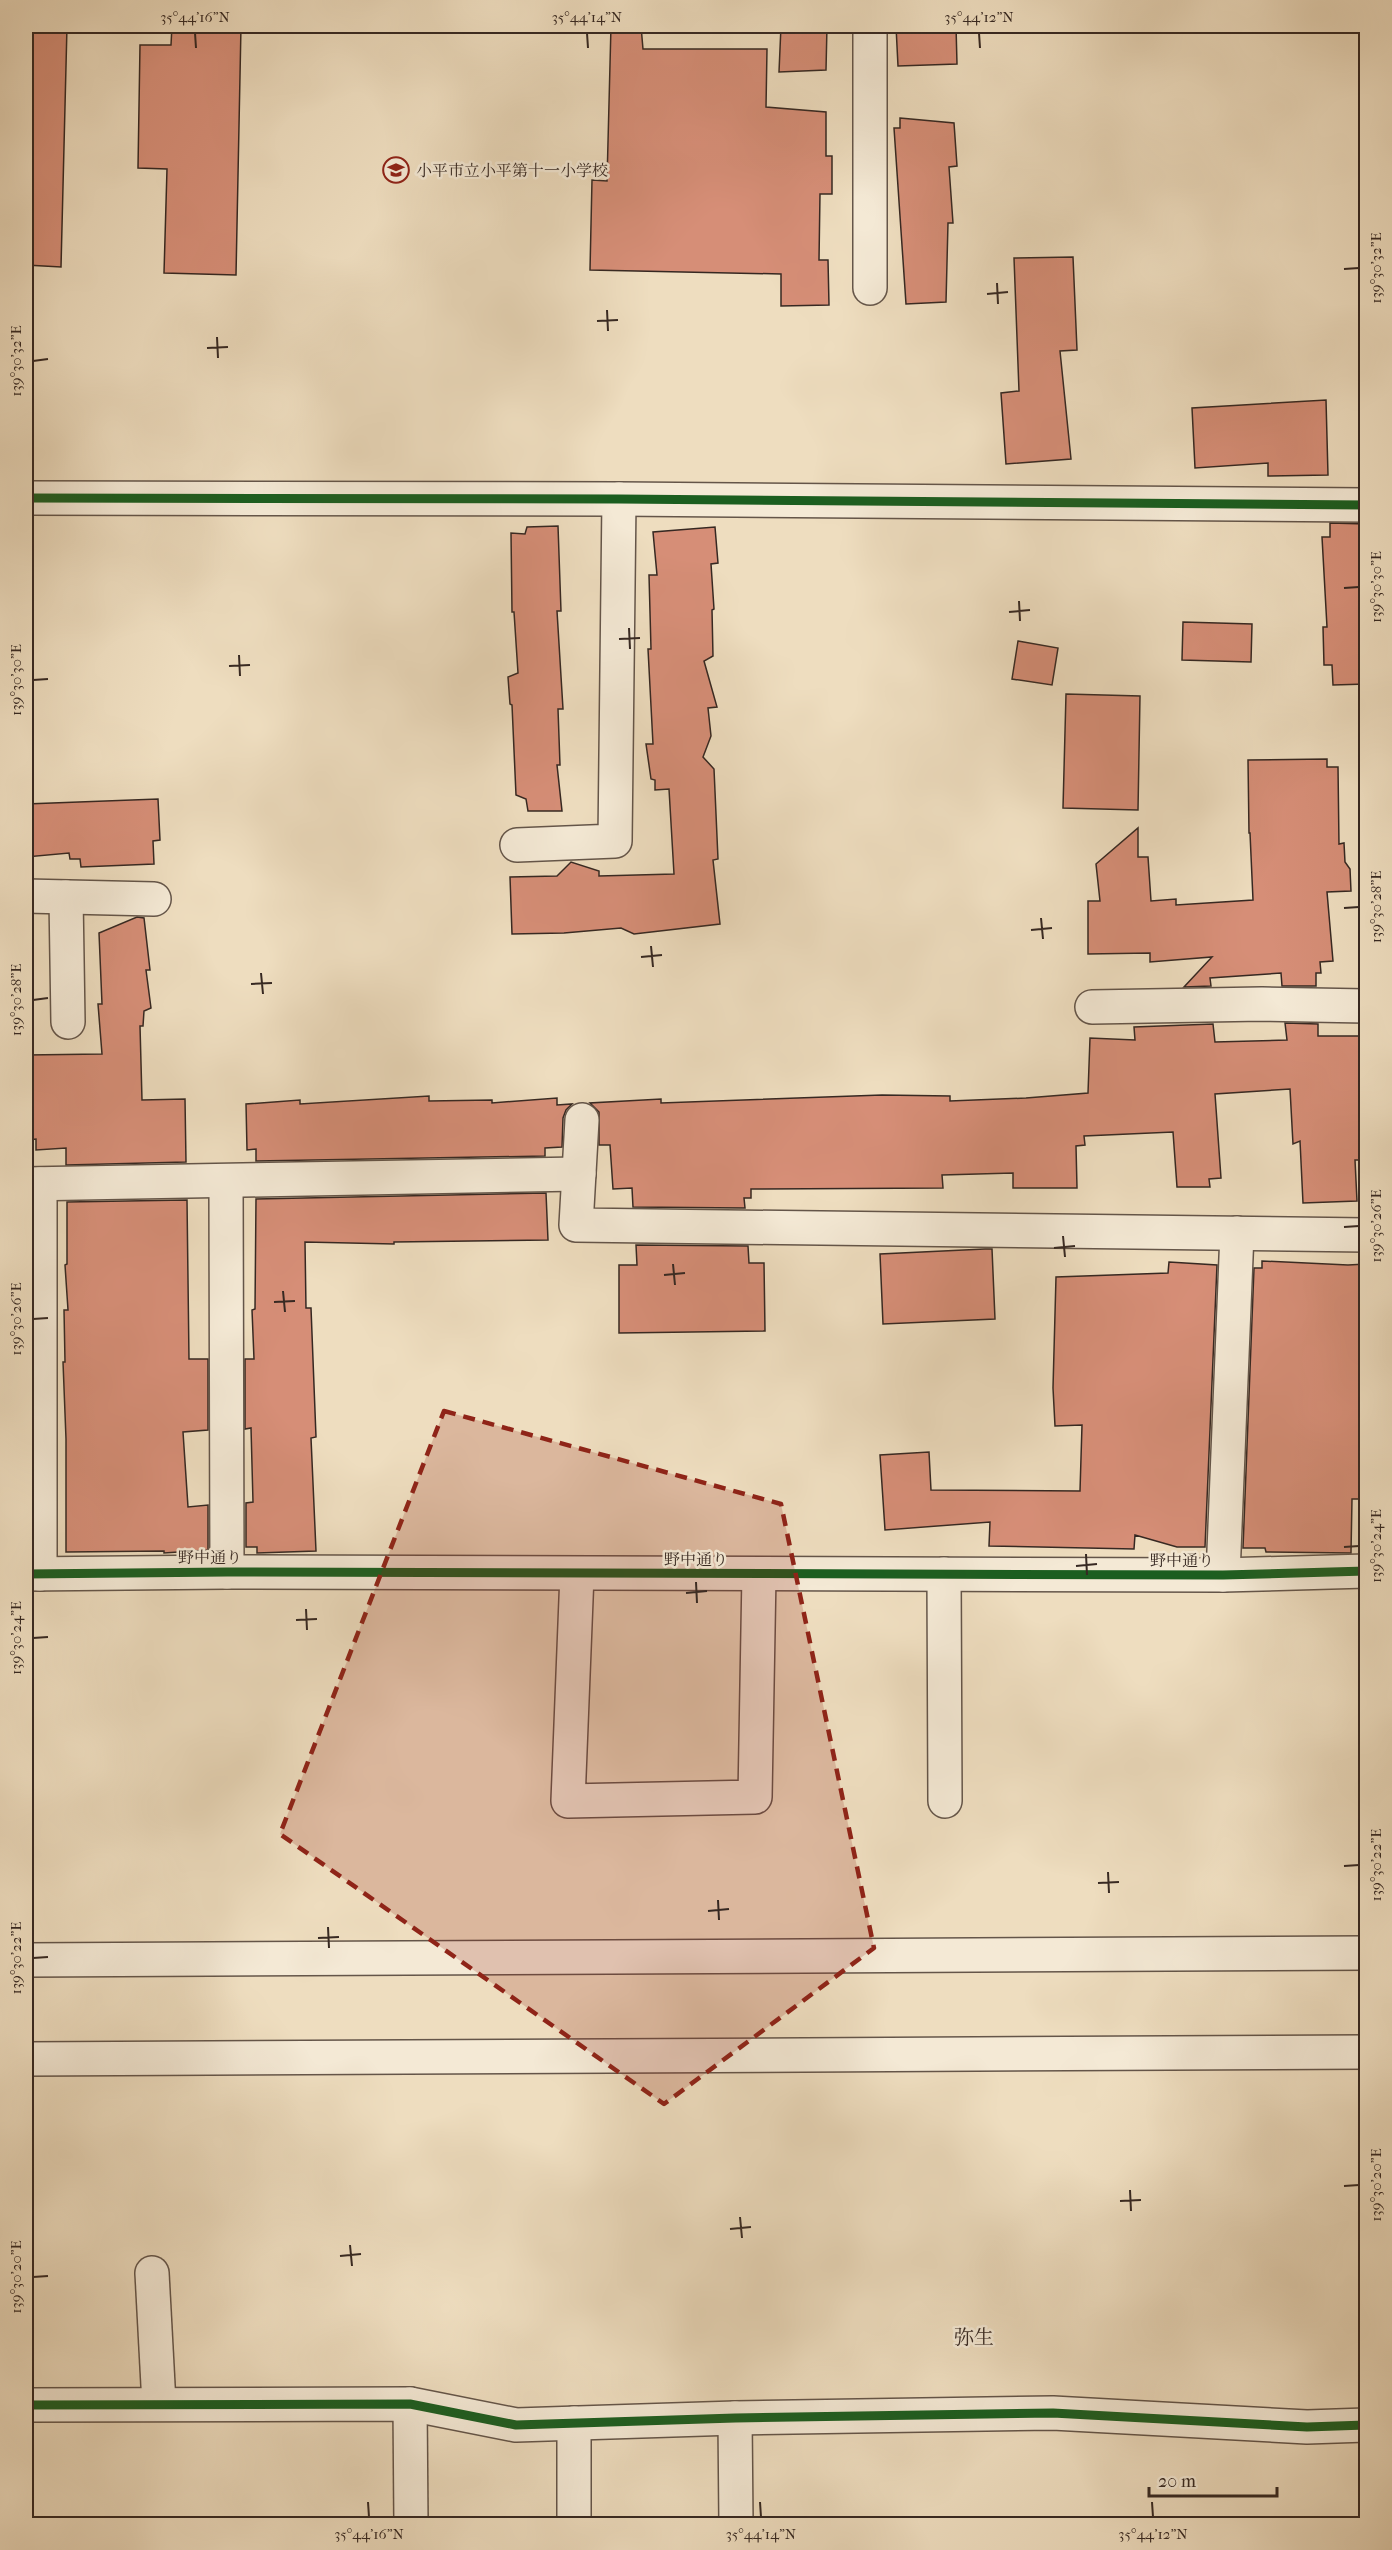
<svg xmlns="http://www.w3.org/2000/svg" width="1392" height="2550" font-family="'IM FELL French Canon','Noto Serif JP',serif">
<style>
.building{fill:#d68e77;stroke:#362822;stroke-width:1.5}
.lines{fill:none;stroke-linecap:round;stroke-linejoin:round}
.minor-casing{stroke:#645549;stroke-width:36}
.minor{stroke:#f4e9d5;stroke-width:33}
.cycleway-casing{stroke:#f4e9d5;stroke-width:13}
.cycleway{stroke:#1b5e20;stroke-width:9}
.marked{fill:#8f2418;fill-opacity:0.2;stroke:#8f2418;stroke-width:4.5;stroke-dasharray:12 8;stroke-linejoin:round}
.ticks{fill:none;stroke:#362822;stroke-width:2}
.labels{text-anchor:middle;stroke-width:5;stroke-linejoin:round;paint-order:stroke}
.poi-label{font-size:16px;fill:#362822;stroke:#f4e9d5;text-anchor:start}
.street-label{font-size:16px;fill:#362822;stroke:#f4e9d5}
.quarter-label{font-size:20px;fill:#362822;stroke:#f4e9d5}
.neatline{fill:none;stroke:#362822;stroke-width:2}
.ticks-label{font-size:15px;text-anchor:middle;fill:#362822}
</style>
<rect width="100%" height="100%" fill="#eeddbf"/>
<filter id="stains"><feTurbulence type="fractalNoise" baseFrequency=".00333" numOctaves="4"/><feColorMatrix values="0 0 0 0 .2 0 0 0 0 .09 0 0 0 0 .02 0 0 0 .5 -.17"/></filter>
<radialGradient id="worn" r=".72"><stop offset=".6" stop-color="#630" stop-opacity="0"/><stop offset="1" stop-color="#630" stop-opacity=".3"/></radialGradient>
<g class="building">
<path d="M 26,26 L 67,26 L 61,267 L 26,265 Z"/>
<path d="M 172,26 L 241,26 L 236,275 L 164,273 L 167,169 L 138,168 L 140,45 L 171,45 Z"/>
<path d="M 611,26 L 641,26 L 643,49 L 767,49 L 766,107 L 826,112 L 826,156 L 832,156 L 832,194 L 820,194 L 819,260 L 828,260 L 829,305 L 781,306 L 781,274 L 590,270 L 592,180 L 607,181 Z"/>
<path d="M 781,26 L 827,26 L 826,70 L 779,72 Z"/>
<path d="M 896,26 L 956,26 L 957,64 L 898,66 Z"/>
<path d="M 900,118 L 954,123 L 957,166 L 949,167 L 953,223 L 948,223 L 946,302 L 906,304 L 894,128 L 900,128 Z"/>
<path d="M 1073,257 L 1077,350 L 1060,351 L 1071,459 L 1006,464 L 1001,393 L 1019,391 L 1014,258 Z"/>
<path d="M 1326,400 L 1328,475 L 1268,476 L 1268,463 L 1195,468 L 1192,408 Z"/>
<path d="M 1330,523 L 1366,524 L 1366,684 L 1333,685 L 1332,665 L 1324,665 L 1323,627 L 1327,627 L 1322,537 L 1330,537 Z"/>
<path d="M 558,526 L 561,611 L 557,611 L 563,709 L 558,709 L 560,765 L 557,765 L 562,811 L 528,811 L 526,799 L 516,795 L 512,705 L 510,704 L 508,677 L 518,673 L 514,612 L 512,612 L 511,533 L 525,534 L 527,527 Z"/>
<path d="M 715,527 L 718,563 L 711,564 L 714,609 L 712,610 L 713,656 L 704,661 L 717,707 L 708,708 L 711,736 L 703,757 L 714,769 L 718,859 L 713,860 L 720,924 L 634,934 L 621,928 L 564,933 L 512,934 L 510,877 L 557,876 L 571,862 L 599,871 L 599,876 L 674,874 L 669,789 L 655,790 L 655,780 L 651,779 L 646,744 L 653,744 L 648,649 L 651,649 L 649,575 L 657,575 L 653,532 Z"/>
<path d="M 1183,622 L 1252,624 L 1251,662 L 1182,660 Z"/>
<path d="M 1018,641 L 1058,648 L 1052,685 L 1012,679 Z"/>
<path d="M 1066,694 L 1140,696 L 1138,810 L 1063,808 Z"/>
<path d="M 1327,759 L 1327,767 L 1338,767 L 1339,844 L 1344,843 L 1345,862 L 1350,869 L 1351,891 L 1327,892 L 1333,961 L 1320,962 L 1321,973 L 1316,973 L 1316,986 L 1282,986 L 1281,973 L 1210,978 L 1211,986 L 1184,987 L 1212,957 L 1150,962 L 1150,953 L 1088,954 L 1088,901 L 1100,901 L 1096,864 L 1138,828 L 1138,857 L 1148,857 L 1151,901 L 1176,899 L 1176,905 L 1253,900 L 1250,833 L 1249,833 L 1248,760 Z"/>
<path d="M 158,799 L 160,840 L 153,841 L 154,864 L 81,867 L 80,859 L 70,859 L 69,853 L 26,857 L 26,804 Z"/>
<path d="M 137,917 L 144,918 L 150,970 L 146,970 L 151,1008 L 144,1011 L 143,1026 L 140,1026 L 142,1100 L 185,1099 L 186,1162 L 66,1165 L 66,1148 L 36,1150 L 36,1139 L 26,1140 L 26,1055 L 102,1054 L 98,1004 L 102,1004 L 99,933 Z"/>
<path d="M 1285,1023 L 1318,1024 L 1318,1036 L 1366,1036 L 1366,1090 L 1360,1090 L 1363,1160 L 1355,1160 L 1357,1201 L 1303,1203 L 1300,1141 L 1293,1144 L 1290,1089 L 1215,1094 L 1221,1178 L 1209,1179 L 1210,1187 L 1177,1187 L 1173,1132 L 1084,1136 L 1085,1145 L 1076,1146 L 1077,1188 L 1013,1188 L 1013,1173 L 942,1175 L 943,1188 L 751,1189 L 751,1198 L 744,1198 L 745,1208 L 633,1207 L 632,1188 L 613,1189 L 610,1145 L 599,1145 L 599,1112 L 590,1103 L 661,1099 L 661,1103 L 882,1095 L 950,1096 L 950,1101 L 1026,1098 L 1088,1093 L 1090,1038 L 1135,1040 L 1134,1027 L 1213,1024 L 1215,1042 L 1287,1040 Z"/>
<path d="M 429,1096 L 429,1101 L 492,1100 L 492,1103 L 557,1098 L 557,1105 L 572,1104 L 566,1110 L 563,1118 L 562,1147 L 545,1148 L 545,1156 L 256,1161 L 256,1149 L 247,1150 L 246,1104 L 300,1100 L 300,1104 Z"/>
<path d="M 546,1193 L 548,1240 L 394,1242 L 394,1244 L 305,1242 L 306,1308 L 311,1308 L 316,1437 L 311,1438 L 316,1551 L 257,1553 L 257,1547 L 246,1547 L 246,1503 L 253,1502 L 251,1428 L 245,1429 L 245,1359 L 254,1359 L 252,1310 L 255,1309 L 256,1199 Z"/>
<path d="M 187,1200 L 189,1359 L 208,1359 L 208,1430 L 183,1432 L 188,1507 L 208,1505 L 208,1550 L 164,1553 L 164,1551 L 66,1552 L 66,1439 L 63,1362 L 65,1362 L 64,1310 L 68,1310 L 65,1265 L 67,1264 L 67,1202 Z"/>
<path d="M 636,1245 L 748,1246 L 749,1263 L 764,1263 L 765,1331 L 619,1333 L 619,1265 L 637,1265 Z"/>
<path d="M 985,1249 L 992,1249 L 995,1319 L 883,1324 L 880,1254 Z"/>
<path d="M 1262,1261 L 1348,1265 L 1366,1264 L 1366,1315 L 1362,1387 L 1366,1387 L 1366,1499 L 1352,1499 L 1351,1553 L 1266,1552 L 1265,1548 L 1243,1548 L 1254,1268 L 1262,1268 Z"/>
<path d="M 1169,1262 L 1217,1265 L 1205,1547 L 1177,1547 L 1135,1535 L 1134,1549 L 989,1546 L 990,1522 L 885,1530 L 880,1455 L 929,1452 L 931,1490 L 1080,1491 L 1082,1425 L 1055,1426 L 1053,1388 L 1056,1277 L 1168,1273 Z"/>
</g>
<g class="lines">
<g class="minor-casing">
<g id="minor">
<path d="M 870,288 L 870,26"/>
<path d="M 26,498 L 619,499 L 1366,505"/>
<path d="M 517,845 L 615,841 L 619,499"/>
<path d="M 26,896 L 154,899"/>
<path d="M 66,897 L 68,1022"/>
<path d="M 1092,1007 L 1262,1004 L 1366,1006"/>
<path d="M 582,1120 L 576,1225 L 1366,1235"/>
<path d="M 226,1181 L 227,1572"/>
<path d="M 26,1184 L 579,1174"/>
<path d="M 26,1574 L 227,1572 L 1223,1575 L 1366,1571"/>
<path d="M 40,1574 L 40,1184"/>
<path d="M 577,1574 L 568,1801 L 755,1797 L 759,1574"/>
<path d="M 944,1574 L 945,1801"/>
<path d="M 1223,1575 L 1237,1233"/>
<path d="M 26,1960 L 1366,1953"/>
<path d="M 26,2059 L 1366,2052"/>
<path d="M 152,2273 L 159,2404"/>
<path d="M 410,2404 L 411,2524"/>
<path d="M 26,2405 L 410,2404 L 516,2425 L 735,2418 L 1053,2413 L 1307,2427 L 1366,2425"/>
<path d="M 735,2418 L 736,2524"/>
<path d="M 574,2423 L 574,2524"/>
</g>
</g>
<use href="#minor" class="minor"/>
<g class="cycleway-casing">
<g id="cycleway">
<path d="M 26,498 L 619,499 L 1366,505"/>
<path d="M 26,1574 L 227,1572 L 1223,1575 L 1366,1571"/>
<path d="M 26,2405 L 410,2404 L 516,2425 L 735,2418 L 1053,2413 L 1307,2427 L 1366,2425"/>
</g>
</g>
<use href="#cycleway" class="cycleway"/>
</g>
<path class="marked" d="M 444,1411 L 781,1504 L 874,1948 L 664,2104 L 280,1834 Z"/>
<path class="ticks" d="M 195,33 L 196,48M 587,33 L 588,48M 979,33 L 980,48M 1344,269 L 1359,268M 997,283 L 998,304M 987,294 L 1008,292M 607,310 L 608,331M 597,321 L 618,320M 217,337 L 218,358M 207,348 L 228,347M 33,361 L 48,359M 1344,588 L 1359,587M 1019,601 L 1020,621M 1009,612 L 1030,610M 629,628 L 630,649M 619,639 L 640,638M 239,655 L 240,676M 229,666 L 250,665M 33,680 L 48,679M 1344,908 L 1359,907M 1041,918 L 1043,939M 1031,930 L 1052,928M 651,946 L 653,967M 641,957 L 662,955M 261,973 L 263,994M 251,984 L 272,983M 33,1000 L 48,998M 1344,1227 L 1359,1226M 1063,1236 L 1065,1257M 1054,1248 L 1075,1246M 673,1264 L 675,1285M 664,1275 L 685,1273M 283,1291 L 285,1312M 274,1302 L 295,1301M 33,1319 L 48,1318M 1344,1547 L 1359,1546M 1086,1554 L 1087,1575M 1076,1566 L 1097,1564M 696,1582 L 697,1603M 686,1593 L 707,1591M 306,1609 L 307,1630M 296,1620 L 317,1619M 33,1638 L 48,1637M 1344,1866 L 1359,1865M 1108,1872 L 1109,1893M 1098,1883 L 1119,1882M 718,1900 L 719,1920M 708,1911 L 729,1909M 328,1927 L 329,1948M 318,1938 L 339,1937M 33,1958 L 48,1957M 1344,2186 L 1359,2185M 1130,2190 L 1131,2211M 1120,2201 L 1141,2200M 740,2217 L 742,2238M 730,2229 L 751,2227M 350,2245 L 352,2266M 340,2256 L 361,2254M 33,2277 L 48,2276M 368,2502 L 369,2517M 760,2502 L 761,2517M 1152,2502 L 1153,2517"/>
<defs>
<g id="school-ring" transform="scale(1.35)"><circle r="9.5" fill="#f4e9d5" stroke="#8f2418" stroke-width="1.5"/><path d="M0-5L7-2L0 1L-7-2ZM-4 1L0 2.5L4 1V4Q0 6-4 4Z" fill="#8f2418"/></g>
</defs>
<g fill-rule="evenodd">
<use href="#school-ring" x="396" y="170"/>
</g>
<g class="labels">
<g class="poi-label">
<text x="416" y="176">小平市立小平第十一小学校</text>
</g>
<g class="street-label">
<text x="210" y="1563">野中通り</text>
<text x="696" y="1565">野中通り</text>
<text x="1182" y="1566">野中通り</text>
</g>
<g class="quarter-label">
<text x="974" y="2344">弥生</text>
</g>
</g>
<rect width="1392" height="2550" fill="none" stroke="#eeddbf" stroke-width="66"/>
<path d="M1149 2487v9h128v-9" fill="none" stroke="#362822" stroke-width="3"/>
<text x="1158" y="2487" font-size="18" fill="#362822" stroke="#f4e9d5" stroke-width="4.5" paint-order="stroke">20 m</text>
<rect x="33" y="33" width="1326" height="2484" class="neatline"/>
<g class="ticks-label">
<text x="195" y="22">35°44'16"N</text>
<text x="587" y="22">35°44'14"N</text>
<text x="979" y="22">35°44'12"N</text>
<text transform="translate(1376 268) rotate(-90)" y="5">139°30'32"E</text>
<text transform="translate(16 361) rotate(-90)" y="5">139°30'32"E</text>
<text transform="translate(1376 587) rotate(-90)" y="5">139°30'30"E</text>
<text transform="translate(16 680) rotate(-90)" y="5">139°30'30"E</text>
<text transform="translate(1376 907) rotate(-90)" y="5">139°30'28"E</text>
<text transform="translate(16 1000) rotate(-90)" y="5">139°30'28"E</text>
<text transform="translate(1376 1226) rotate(-90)" y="5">139°30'26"E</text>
<text transform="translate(16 1319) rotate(-90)" y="5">139°30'26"E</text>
<text transform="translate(1376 1546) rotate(-90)" y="5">139°30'24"E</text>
<text transform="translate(16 1638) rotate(-90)" y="5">139°30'24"E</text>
<text transform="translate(1376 1865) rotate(-90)" y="5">139°30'22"E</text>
<text transform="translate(16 1958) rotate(-90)" y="5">139°30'22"E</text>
<text transform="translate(1376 2185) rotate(-90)" y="5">139°30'20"E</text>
<text transform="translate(16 2277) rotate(-90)" y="5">139°30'20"E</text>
<text x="369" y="2539">35°44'16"N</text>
<text x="761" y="2539">35°44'14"N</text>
<text x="1153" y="2539">35°44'12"N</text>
</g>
<rect width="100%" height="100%" filter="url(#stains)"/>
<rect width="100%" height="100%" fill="url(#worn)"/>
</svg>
